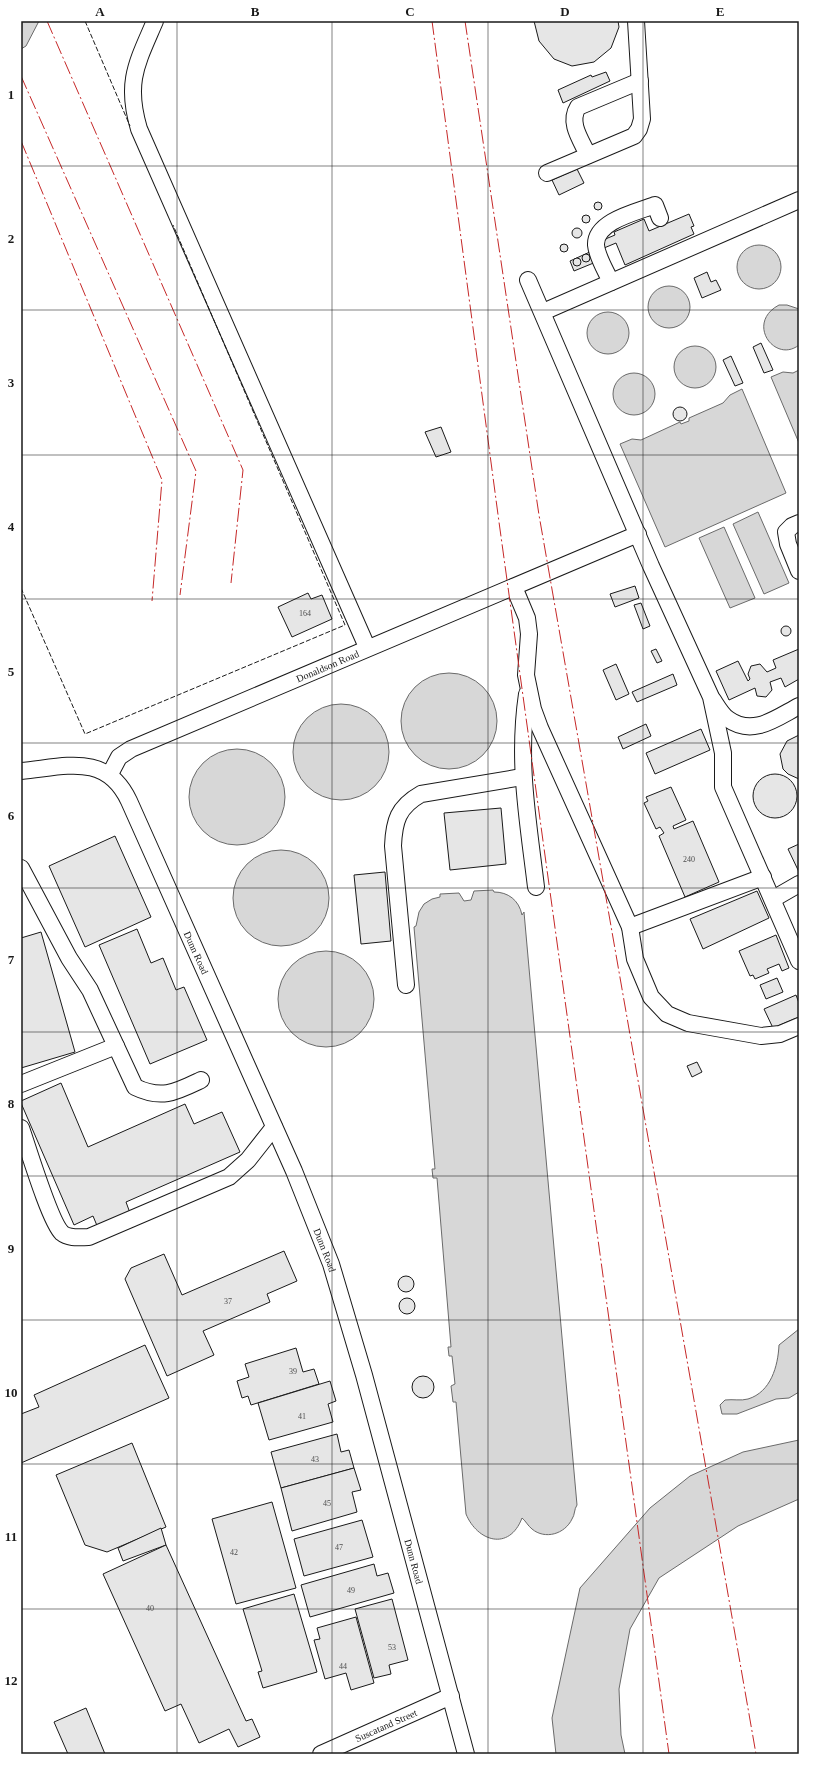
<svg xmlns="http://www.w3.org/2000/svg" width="820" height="1775" font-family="Georgia,serif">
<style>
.water{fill:#d7d7d7;stroke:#6a6a6a}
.building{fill:#e6e6e6;stroke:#1a1a1a}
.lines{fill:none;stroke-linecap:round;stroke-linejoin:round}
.minor-casing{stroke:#1a1a1a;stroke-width:18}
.minor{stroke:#fff;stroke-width:16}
.fence{stroke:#1a1a1a;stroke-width:1;stroke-dasharray:5 2;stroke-linecap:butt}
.power{stroke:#c62828;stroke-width:1;stroke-dasharray:14 3 2 3;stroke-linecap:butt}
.grid{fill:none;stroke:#1a1a1a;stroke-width:1;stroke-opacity:0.55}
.labels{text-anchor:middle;stroke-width:3;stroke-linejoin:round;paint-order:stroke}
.number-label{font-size:8px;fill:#4d4d4d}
.street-label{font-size:10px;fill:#1a1a1a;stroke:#fff}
.neatline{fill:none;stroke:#1a1a1a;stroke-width:1.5}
.grid-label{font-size:13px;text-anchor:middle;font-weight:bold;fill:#1a1a1a}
</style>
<rect width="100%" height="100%" fill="#fff"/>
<g class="water">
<path d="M 22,21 L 39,21 L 26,46 L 21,49 Z"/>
<circle cx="759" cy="267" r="22"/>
<circle cx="669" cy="307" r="21"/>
<path d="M 779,305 L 787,305 L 799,309 L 799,345 C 775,364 745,323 779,305 Z"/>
<circle cx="608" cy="333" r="21"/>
<circle cx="695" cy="367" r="21"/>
<path d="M 799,370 L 799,443 L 771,377 L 783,372 L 793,373 Z"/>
<circle cx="634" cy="394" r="21"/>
<path d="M 742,389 L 786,493 L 665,547 L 620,444 L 632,439 L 641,440 L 680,422 L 681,424 L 689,421 L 689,418 L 723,403 L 730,395 Z"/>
<path d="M 758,512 L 789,583 L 764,594 L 733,524 Z"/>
<path d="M 724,527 L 755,598 L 730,608 L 699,538 Z"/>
<circle cx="449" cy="721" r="48"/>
<circle cx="341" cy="752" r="48"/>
<circle cx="237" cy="797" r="48"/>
<circle cx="281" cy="898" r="48"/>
<path d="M 493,890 L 494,892 C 508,892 519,900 522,915 L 524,912 L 577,1505 C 574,1509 575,1515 572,1519 C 565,1534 545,1540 532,1529 C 528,1526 525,1520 522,1518 C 509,1552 477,1541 466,1514 L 456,1402 L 453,1402 L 451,1386 L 455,1384 L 452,1356 L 449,1356 L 448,1347 L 451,1347 L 437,1178 L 433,1178 L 432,1169 L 435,1169 L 414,927 L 416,926 L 419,912 L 424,904 L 432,899 L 440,897 L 440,894 L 459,893 L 464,901 L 471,900 L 474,891 Z"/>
<circle cx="326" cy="999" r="48"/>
<path d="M 799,1329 L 799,1392 L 789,1398 L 776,1399 L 737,1414 L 722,1414 L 720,1405 L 725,1400 C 733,1399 741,1401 748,1399 C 771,1392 778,1366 779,1345 Z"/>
<path d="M 799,1440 L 799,1499 L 738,1526 L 659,1578 L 630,1629 L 619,1689 L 621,1735 L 625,1754 L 556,1754 L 552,1718 L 580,1588 L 650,1508 L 690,1476 L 743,1452 Z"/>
</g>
<g class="building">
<path d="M 534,21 L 618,21 L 619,27 L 611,48 L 594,62 L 572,66 L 554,59 L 539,41 Z"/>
<path d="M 606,72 L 610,81 L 563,103 L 558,90 L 591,75 L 592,77 Z"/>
<path d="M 577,169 L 584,183 L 559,195 L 552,180 Z"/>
<circle cx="598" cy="206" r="4"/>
<path d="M 689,214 L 694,226 L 691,227 L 694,234 L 625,265 L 616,243 L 604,248 L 603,240 L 615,235 L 614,232 L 644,219 L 649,231 Z"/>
<circle cx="586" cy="219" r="4"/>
<circle cx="577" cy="233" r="5"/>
<circle cx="564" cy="248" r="4"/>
<path d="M 592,251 L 596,262 L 574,271 L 570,261 Z"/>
<circle cx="586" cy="258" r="4"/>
<circle cx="577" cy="262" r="4"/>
<path d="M 707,272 L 711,282 L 716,280 L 721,290 L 702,298 L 694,278 Z"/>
<path d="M 761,343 L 773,370 L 764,373 L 753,347 Z"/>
<path d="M 731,356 L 743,383 L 735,386 L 723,360 Z"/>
<circle cx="680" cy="414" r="7"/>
<path d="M 441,427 L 451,452 L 436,457 L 425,432 Z"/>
<path d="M 635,586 L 639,598 L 615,607 L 610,594 Z"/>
<path d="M 308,593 L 311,599 L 322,595 L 332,619 L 292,637 L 278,607 Z"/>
<path d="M 641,603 L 650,626 L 643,629 L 634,605 Z"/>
<circle cx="786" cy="631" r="5"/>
<path d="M 656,649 L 662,661 L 657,663 L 651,651 Z"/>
<path d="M 799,649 L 799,679 L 785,687 L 781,678 L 770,682 L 772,690 L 766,697 L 757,696 L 755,688 L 729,700 L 716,671 L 738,661 L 748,681 L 750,679 L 748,674 L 751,666 L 760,664 L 767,672 L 776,668 L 773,660 Z"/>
<path d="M 616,664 L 629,694 L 616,700 L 603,670 Z"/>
<path d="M 673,674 L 677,685 L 637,702 L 632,692 Z"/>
<path d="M 646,724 L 651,736 L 623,749 L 618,737 Z"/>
<path d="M 701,729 L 710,750 L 655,774 L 646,753 Z"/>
<path d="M 799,735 L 799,779 L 788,774 L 783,769 L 780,754 L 787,741 Z"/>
<circle cx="775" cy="796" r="22"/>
<path d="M 671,787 L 686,820 L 673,826 L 674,829 L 693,821 L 719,882 L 685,897 L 659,836 L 664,833 L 660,827 L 656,829 L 644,803 L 648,801 L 646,797 Z"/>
<path d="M 501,808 L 506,864 L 450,870 L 444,813 Z"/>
<path d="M 115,836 L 151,917 L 85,947 L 49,866 Z"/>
<path d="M 799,844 L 799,872 L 788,849 Z"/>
<path d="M 385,872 L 391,941 L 361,944 L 354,875 Z"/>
<path d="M 757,891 L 769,918 L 703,949 L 690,919 Z"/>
<path d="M 137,929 L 151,963 L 163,958 L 176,990 L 184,987 L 207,1040 L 150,1064 L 99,945 Z"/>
<path d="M 41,932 L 75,1052 L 21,1068 L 21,938 Z"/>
<path d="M 776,935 L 789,968 L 782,971 L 779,964 L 767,969 L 769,973 L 755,979 L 753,975 L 750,976 L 739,951 Z"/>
<path d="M 777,978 L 783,992 L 766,999 L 760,985 Z"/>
<path d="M 796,995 L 799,1003 L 799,1017 L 773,1028 L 764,1009 Z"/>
<path d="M 697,1062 L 702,1072 L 692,1077 L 687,1066 Z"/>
<path d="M 61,1083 L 88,1147 L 185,1104 L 194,1124 L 222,1112 L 240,1152 L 126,1202 L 130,1213 L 98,1228 L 93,1216 L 74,1225 L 21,1103 L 21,1101 Z"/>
<path d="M 284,1251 L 297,1281 L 267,1294 L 270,1302 L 203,1331 L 214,1355 L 167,1376 L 125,1279 L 131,1268 L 164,1254 L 182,1295 Z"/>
<circle cx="406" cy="1284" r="8"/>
<circle cx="407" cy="1306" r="8"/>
<path d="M 145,1345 L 169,1398 L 21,1463 L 21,1414 L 39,1407 L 34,1395 Z"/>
<path d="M 296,1348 L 303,1372 L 314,1369 L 319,1384 L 251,1405 L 248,1396 L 242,1398 L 237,1381 L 249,1377 L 245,1364 Z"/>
<circle cx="423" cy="1387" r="11"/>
<path d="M 330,1381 L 336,1401 L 328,1404 L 333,1422 L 269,1440 L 258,1403 Z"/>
<path d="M 337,1434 L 341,1452 L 349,1450 L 354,1468 L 281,1488 L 271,1452 Z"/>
<path d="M 132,1443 L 166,1527 L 107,1552 L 85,1545 L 56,1475 Z"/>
<path d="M 354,1468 L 361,1490 L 352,1492 L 357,1512 L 292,1531 L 281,1488 Z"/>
<path d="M 272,1502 L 296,1588 L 236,1604 L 212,1519 Z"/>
<path d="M 362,1520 L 373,1557 L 304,1576 L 294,1539 Z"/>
<path d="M 161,1528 L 166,1545 L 123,1561 L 118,1548 Z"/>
<path d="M 166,1545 L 246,1721 L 252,1719 L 260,1737 L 238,1747 L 229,1729 L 199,1743 L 181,1704 L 165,1711 L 103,1574 Z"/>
<path d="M 374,1564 L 377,1576 L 388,1573 L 394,1593 L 310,1617 L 301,1585 Z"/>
<path d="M 294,1594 L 317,1672 L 263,1688 L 258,1672 L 262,1671 L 243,1609 Z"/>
<path d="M 392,1599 L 408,1660 L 389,1665 L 391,1674 L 374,1678 L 355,1609 Z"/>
<path d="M 356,1617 L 374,1683 L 351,1690 L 346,1673 L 325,1679 L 314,1640 L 320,1639 L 317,1628 Z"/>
<path d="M 86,1708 L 105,1754 L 68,1754 L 54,1722 Z"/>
</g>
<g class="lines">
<g class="minor-casing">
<g id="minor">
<path d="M 155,21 C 137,63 125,82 139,129 L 367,647"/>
<path d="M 588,155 C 581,140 568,123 578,107 L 640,81"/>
<path d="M 547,173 L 634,136 L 639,129 L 642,119 L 636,21"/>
<path d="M 528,280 L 651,566 L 711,697 L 723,753 L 723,787 L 799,961"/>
<path d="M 611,282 C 606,271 597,257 596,245 C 595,221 637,212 655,205 L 660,218"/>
<path d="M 543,312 L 799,200"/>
<path d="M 799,523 L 792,526 L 786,532 L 788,544 L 799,571"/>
<path d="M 514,587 L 527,618 L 529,634 L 526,675 L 533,709 L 540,728 L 630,927 L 635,959 L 651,997 L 667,1014 L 688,1023 L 761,1036 L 780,1034 L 799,1026"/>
<path d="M 527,694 C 517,762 528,820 536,887"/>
<path d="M 713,700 C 717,706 722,715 728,719 C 753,737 776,718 799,706"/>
<path id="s1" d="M 21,771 C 65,767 106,752 129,801 L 294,1171 L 331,1264 L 364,1375 L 466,1754"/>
<path id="s2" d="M 110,774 L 119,757 L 131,749 L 638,534"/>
<path d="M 21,868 L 69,958 L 90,990 L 135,1087 C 162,1100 176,1092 201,1080"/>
<path d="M 773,899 L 799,884"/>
<path d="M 630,927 L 763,877"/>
<path d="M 406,985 L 393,846 C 394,821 398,807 421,794 L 522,777"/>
<path d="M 21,1084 L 116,1046"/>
<path d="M 21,1128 C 28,1148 50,1222 62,1233 C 69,1239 81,1237 89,1237 L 229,1177 L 248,1160 L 274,1127"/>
<path id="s3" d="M 321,1754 L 451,1696"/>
</g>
</g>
<use href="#minor" class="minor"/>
<g class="fence">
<path d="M 85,21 L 130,126"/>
<path d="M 21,588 L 85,734 L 345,625 L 173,225"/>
</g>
<g class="power">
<path d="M 47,21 L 243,470 L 231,583"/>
<path d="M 432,21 L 499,522 L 669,1754"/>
<path d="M 465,21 L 539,515 L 756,1754"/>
<path d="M 21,76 L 196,471 L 180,595"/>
<path d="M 21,141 L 162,480 L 152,601"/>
</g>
</g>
<path class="grid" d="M 177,21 L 177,1754M 332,21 L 332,1754M 488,21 L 488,1754M 643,21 L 643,1754M 21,166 L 799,166M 21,310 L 799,310M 21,455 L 799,455M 21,599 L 799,599M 21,743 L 799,743M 21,888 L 799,888M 21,1032 L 799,1032M 21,1176 L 799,1176M 21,1320 L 799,1320M 21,1464 L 799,1464M 21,1609 L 799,1609"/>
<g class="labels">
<g class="number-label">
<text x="305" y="616">164</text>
<text x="689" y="862">240</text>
<text x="228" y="1304">37</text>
<text x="293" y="1374">39</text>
<text x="302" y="1419">41</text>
<text x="315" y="1462">43</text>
<text x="327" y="1506">45</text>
<text x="339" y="1550">47</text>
<text x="234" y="1555">42</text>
<text x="351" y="1593">49</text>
<text x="150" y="1611">40</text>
<text x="392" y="1650">53</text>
<text x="343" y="1669">44</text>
</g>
<g class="street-label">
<text dy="4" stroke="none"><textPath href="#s2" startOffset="247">Donaldson Road</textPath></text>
<text dy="4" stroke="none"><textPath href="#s1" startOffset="289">Dunn Road</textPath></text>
<text dy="4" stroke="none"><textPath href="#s1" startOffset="613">Dunn Road</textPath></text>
<text dy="4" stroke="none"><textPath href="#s1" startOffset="937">Dunn Road</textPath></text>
<text dy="4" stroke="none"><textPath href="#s3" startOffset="71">Suscatand Street</textPath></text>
</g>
</g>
<rect width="820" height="1775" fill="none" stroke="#ffffff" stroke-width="44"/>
<rect x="22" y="22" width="776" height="1731" class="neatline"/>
<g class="grid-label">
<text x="100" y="16">A</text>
<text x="255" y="16">B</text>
<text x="410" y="16">C</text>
<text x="565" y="16">D</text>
<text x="720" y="16">E</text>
<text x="11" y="99">1</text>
<text x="11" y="243">2</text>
<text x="11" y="387">3</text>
<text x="11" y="531">4</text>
<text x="11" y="676">5</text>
<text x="11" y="820">6</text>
<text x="11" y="964">7</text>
<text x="11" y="1108">8</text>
<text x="11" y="1253">9</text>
<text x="11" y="1397">10</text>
<text x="11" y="1541">11</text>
<text x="11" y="1685">12</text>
</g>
</svg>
